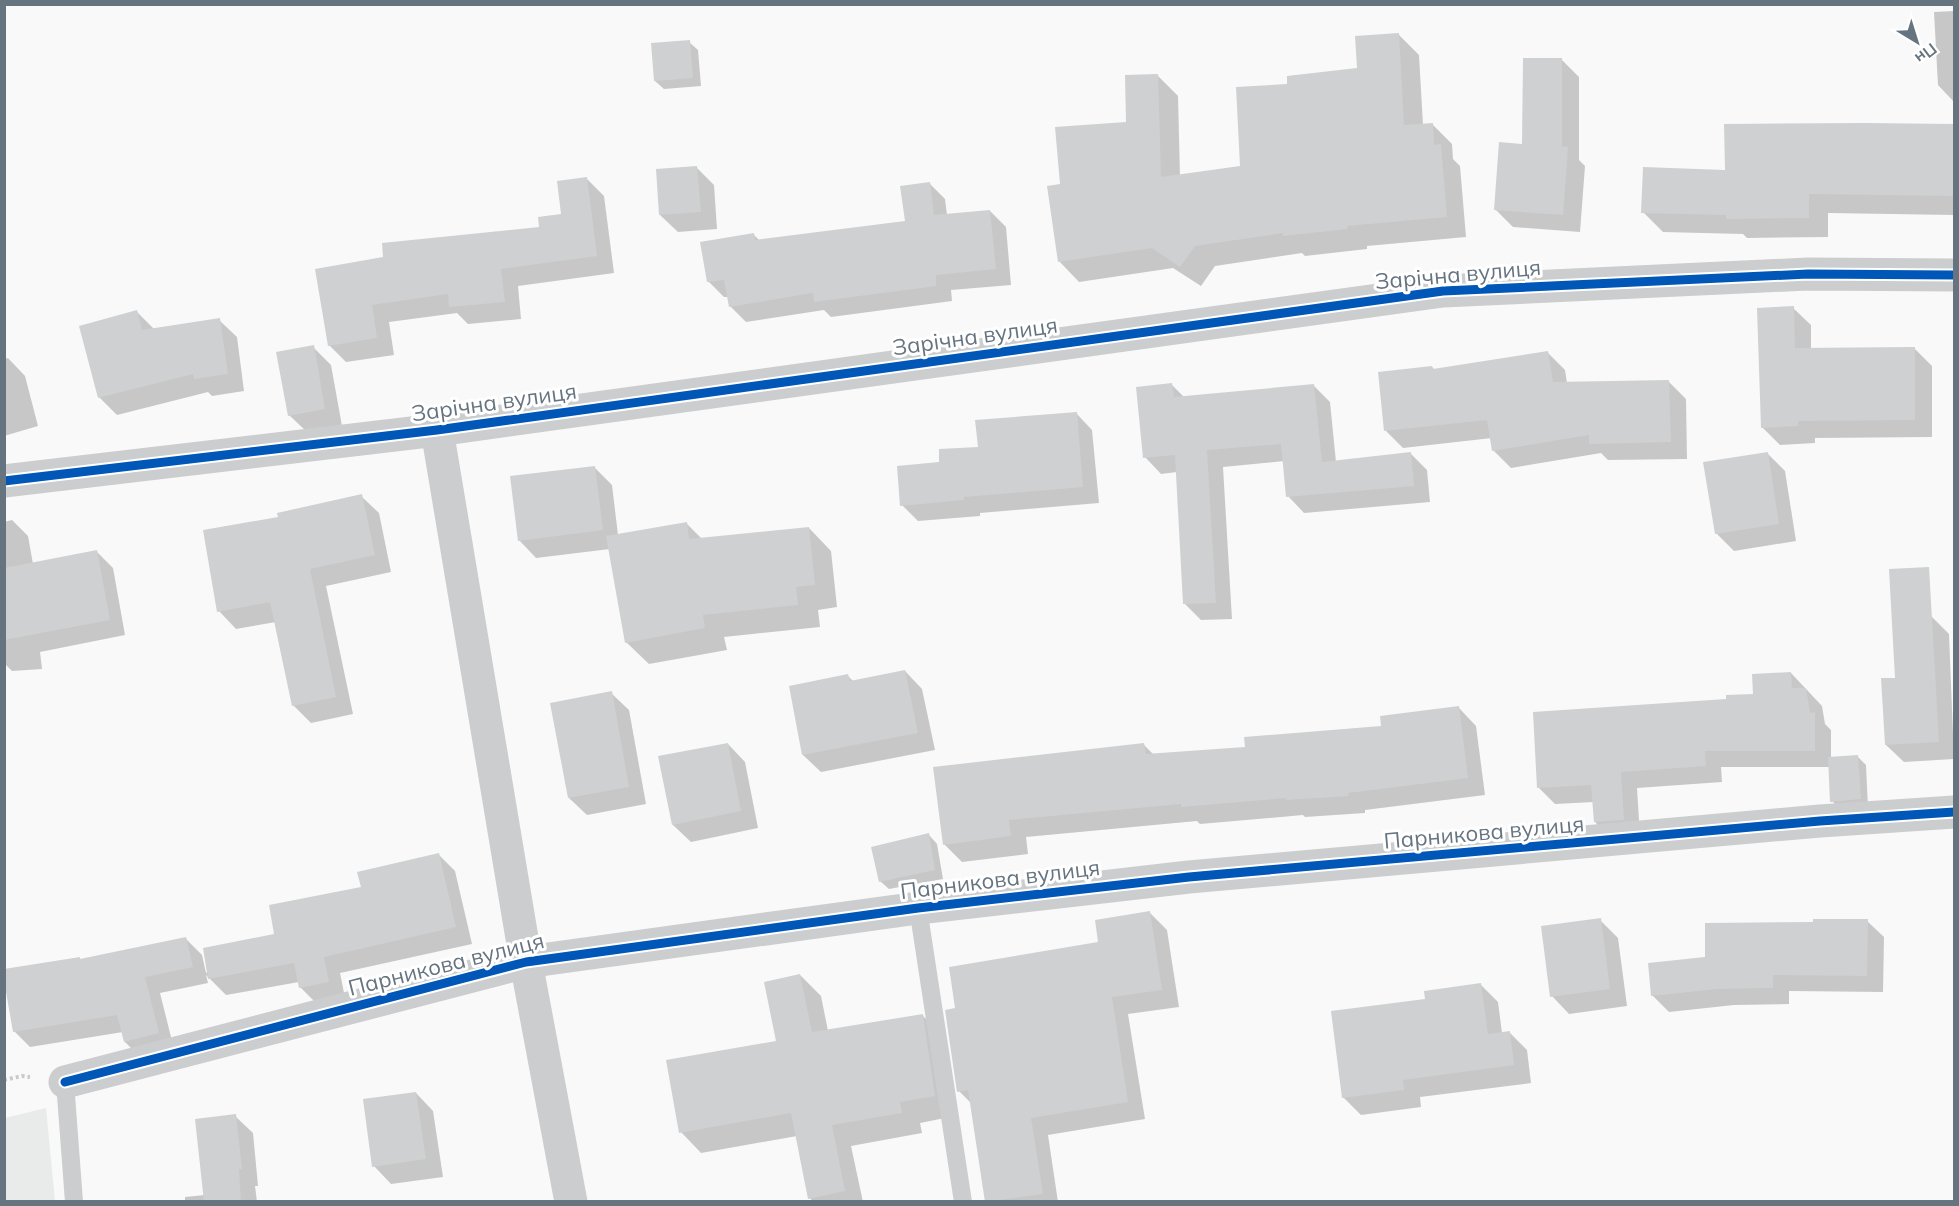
<svg xmlns="http://www.w3.org/2000/svg" width="1959" height="1206" font-family="Mulish,sans-serif">
<style>
.built{fill:#e9eaea}
.shadow{fill:#0003}
.building{fill:#cfd0d1}
.lines{fill:none;stroke-linecap:round;stroke-linejoin:round}
.path{stroke:#c9cacb;stroke-width:4;stroke-dasharray:3 3;stroke-linecap:butt}
.lane{stroke:#cccdce;stroke-width:18}
.street{stroke:#cccdce;stroke-width:33}
.cycleway-casing{stroke:#fff;stroke-width:13}
.cycleway{stroke:#0057b8;stroke-width:9}
.labels{text-anchor:middle;stroke-width:6;stroke-linejoin:round;paint-order:stroke}
.street-label{font-size:22px;fill:#667480;stroke:#fff}
</style>
<rect width="100%" height="100%" fill="#f9f9f9"/>
<path class="built" d="M 46,1108 L 55,1201 L 5,1201 L 5,1118 Z"/>
<g class="shadow">
<path d="M 1954,11 L 1954,102 L 1938,85 L 1934,12 Z"/>
<path d="M 1399,35 L 1419,55 L 1423,125 L 1432,124 L 1452,144 L 1453,159 L 1460,166 L 1466,237 L 1367,246 L 1367,249 L 1305,256 L 1302,253 L 1215,266 L 1201,286 L 1173,268 L 1079,282 L 1059,261 L 1062,185 L 1128,123 L 1158,76 L 1178,96 L 1180,176 L 1242,167 L 1289,85 L 1358,70 Z"/>
<path d="M 689,42 L 698,50 L 701,86 L 664,89 L 655,81 Z"/>
<path d="M 1562,60 L 1579,77 L 1579,160 L 1585,166 L 1580,232 L 1513,227 L 1495,209 Z"/>
<path d="M 1851,138 L 1954,141 L 1954,215 L 1828,213 L 1828,237 L 1747,238 L 1743,234 L 1663,232 L 1643,212 L 1726,171 Z"/>
<path d="M 697,168 L 714,185 L 717,229 L 678,232 L 660,215 Z"/>
<path d="M 587,179 L 604,196 L 614,273 L 518,286 L 521,319 L 468,324 L 457,313 L 389,322 L 394,355 L 346,362 L 329,345 L 316,270 L 541,228 L 563,216 Z"/>
<path d="M 929,183 L 945,199 L 947,215 L 990,211 L 1006,227 L 1011,285 L 951,290 L 952,301 L 831,317 L 824,310 L 746,322 L 730,306 L 729,297 L 724,297 L 708,281 L 754,235 L 760,241 L 906,223 Z"/>
<path d="M 1793,308 L 1811,325 L 1811,349 L 1914,348 L 1932,366 L 1932,437 L 1815,438 L 1815,443 L 1780,445 L 1762,427 Z"/>
<path d="M 137,312 L 154,329 L 219,320 L 237,337 L 244,391 L 212,396 L 208,392 L 117,415 L 99,397 Z"/>
<path d="M 313,347 L 331,365 L 342,426 L 307,432 L 289,415 Z"/>
<path d="M 1548,353 L 1565,370 L 1567,383 L 1669,382 L 1686,399 L 1687,459 L 1608,460 L 1601,453 L 1511,468 L 1493,450 L 1492,438 L 1403,448 L 1386,431 L 1432,367 L 1435,370 Z"/>
<path d="M 8,358 L 25,376 L 38,426 L 4,436 L 4,359 Z"/>
<path d="M 1172,385 L 1185,398 L 1314,386 L 1330,402 L 1336,462 L 1410,453 L 1427,470 L 1430,502 L 1304,513 L 1288,496 L 1284,461 L 1223,467 L 1232,619 L 1201,620 L 1185,604 L 1177,472 L 1161,474 L 1145,457 Z"/>
<path d="M 1076,413 L 1092,430 L 1099,503 L 980,513 L 980,516 L 918,521 L 902,505 L 941,464 Z"/>
<path d="M 1767,453 L 1785,471 L 1796,541 L 1734,551 L 1716,533 Z"/>
<path d="M 595,468 L 612,485 L 618,535 L 686,523 L 702,539 L 809,528 L 831,551 L 837,607 L 818,610 L 820,627 L 724,637 L 727,650 L 649,664 L 626,642 L 610,549 L 536,558 L 519,540 Z"/>
<path d="M 361,496 L 379,513 L 391,572 L 326,586 L 353,714 L 311,723 L 293,705 L 276,622 L 236,629 L 219,611 L 280,518 Z"/>
<path d="M 12,520 L 28,536 L 33,564 L 97,552 L 113,568 L 125,635 L 40,652 L 42,669 L 12,671 L 4,663 L 4,522 Z"/>
<path d="M 1931,616 L 1949,634 L 1954,759 L 1904,762 L 1886,745 L 1897,679 Z"/>
<path d="M 905,671 L 922,689 L 935,750 L 821,772 L 803,755 L 848,676 L 854,682 Z"/>
<path d="M 1791,673 L 1822,706 L 1825,724 L 1831,730 L 1831,758 L 1858,757 L 1866,765 L 1868,808 L 1840,809 L 1832,801 L 1830,767 L 1721,767 L 1722,782 L 1637,788 L 1640,836 L 1612,838 L 1595,822 L 1594,802 L 1555,804 L 1539,788 L 1727,700 L 1754,695 Z"/>
<path d="M 611,693 L 629,710 L 646,804 L 587,815 L 569,798 Z"/>
<path d="M 1459,708 L 1476,726 L 1485,795 L 1365,810 L 1365,813 L 1305,817 L 1303,815 L 1200,824 L 1197,821 L 1026,837 L 1028,854 L 962,862 L 944,844 L 1144,745 L 1154,755 L 1247,748 L 1383,727 Z"/>
<path d="M 728,744 L 745,762 L 758,828 L 691,842 L 673,825 Z"/>
<path d="M 929,835 L 937,844 L 943,879 L 889,889 L 880,881 Z"/>
<path d="M 438,854 L 455,871 L 472,944 L 340,973 L 345,998 L 317,1004 L 300,987 L 299,982 L 226,995 L 206,975 L 208,983 L 160,993 L 174,1049 L 141,1058 L 125,1042 L 123,1032 L 30,1047 L 14,1031 L 79,958 L 82,961 L 186,939 L 202,955 L 206,973 L 208,972 L 362,888 Z"/>
<path d="M 1150,913 L 1167,930 L 1179,1007 L 1128,1014 L 1145,1119 L 1048,1135 L 1058,1202 L 986,1202 L 971,1103 L 959,1091 L 957,1009 L 1100,943 Z"/>
<path d="M 1600,920 L 1618,938 L 1627,1006 L 1569,1014 L 1552,996 Z"/>
<path d="M 1867,921 L 1884,937 L 1883,992 L 1789,991 L 1789,1004 L 1734,1005 L 1669,1012 L 1652,995 L 1707,958 Z"/>
<path d="M 800,975 L 821,996 L 828,1031 L 922,1015 L 943,1036 L 955,1116 L 920,1123 L 922,1133 L 851,1146 L 863,1202 L 813,1202 L 810,1198 L 797,1136 L 701,1153 L 681,1132 L 778,1042 Z"/>
<path d="M 1481,985 L 1498,1002 L 1502,1033 L 1509,1032 L 1527,1050 L 1531,1083 L 1420,1097 L 1421,1107 L 1361,1115 L 1343,1097 L 1427,1001 Z"/>
<path d="M 416,1093 L 433,1111 L 443,1177 L 391,1184 L 374,1166 Z"/>
<path d="M 235,1116 L 253,1133 L 258,1186 L 255,1186 L 257,1202 L 185,1202 L 185,1197 L 205,1195 Z"/>
</g>
<g class="building">
<path d="M 1399,33 L 1404,125 L 1433,123 L 1434,145 L 1441,144 L 1447,217 L 1347,226 L 1348,229 L 1283,236 L 1283,233 L 1195,246 L 1180,267 L 1152,248 L 1058,262 L 1047,186 L 1060,184 L 1055,127 L 1126,122 L 1125,75 L 1158,74 L 1161,177 L 1240,166 L 1236,87 L 1287,84 L 1287,76 L 1357,68 L 1355,36 Z"/>
<path d="M 690,40 L 693,78 L 654,81 L 651,43 Z"/>
<path d="M 1523,58 L 1562,58 L 1562,146 L 1568,147 L 1563,215 L 1494,210 L 1499,142 L 1522,144 Z"/>
<path d="M 1865,123 L 1954,124 L 1954,196 L 1809,194 L 1809,218 L 1726,219 L 1726,215 L 1641,213 L 1643,167 L 1725,170 L 1724,124 Z"/>
<path d="M 697,166 L 701,212 L 659,215 L 656,169 Z"/>
<path d="M 587,177 L 597,256 L 501,269 L 505,302 L 449,307 L 448,294 L 372,305 L 377,338 L 328,346 L 315,269 L 383,257 L 382,243 L 539,227 L 538,217 L 561,214 L 557,181 Z"/>
<path d="M 930,182 L 934,215 L 990,210 L 996,269 L 936,275 L 936,286 L 814,302 L 813,293 L 729,307 L 724,280 L 707,282 L 700,242 L 754,233 L 755,240 L 905,221 L 900,186 Z"/>
<path d="M 1794,306 L 1795,348 L 1915,347 L 1915,420 L 1798,421 L 1798,426 L 1761,428 L 1757,308 Z"/>
<path d="M 137,310 L 142,330 L 220,318 L 228,374 L 194,379 L 193,374 L 98,398 L 79,326 Z"/>
<path d="M 314,345 L 325,409 L 288,416 L 276,352 Z"/>
<path d="M 1548,351 L 1553,382 L 1669,380 L 1671,442 L 1589,444 L 1589,435 L 1492,451 L 1487,420 L 1384,431 L 1378,372 L 1432,366 L 1433,369 Z"/>
<path d="M 1172,383 L 1174,397 L 1314,384 L 1322,462 L 1411,452 L 1414,486 L 1286,497 L 1281,444 L 1207,450 L 1216,603 L 1183,604 L 1175,455 L 1143,458 L 1136,387 Z"/>
<path d="M 1077,412 L 1083,487 L 964,497 L 964,500 L 900,506 L 897,466 L 939,462 L 939,449 L 978,447 L 975,420 Z"/>
<path d="M 1768,452 L 1779,524 L 1715,534 L 1703,462 Z"/>
<path d="M 595,466 L 603,530 L 518,541 L 510,476 Z"/>
<path d="M 362,494 L 375,555 L 310,569 L 336,697 L 292,706 L 270,602 L 217,612 L 203,530 L 278,517 L 277,513 Z"/>
<path d="M 687,522 L 689,539 L 809,527 L 815,585 L 796,587 L 798,605 L 703,615 L 705,628 L 625,643 L 606,536 Z"/>
<path d="M 97,550 L 110,620 L 4,640 L 4,568 Z"/>
<path d="M 1929,567 L 1939,742 L 1885,745 L 1881,678 L 1895,678 L 1889,569 Z"/>
<path d="M 905,670 L 918,733 L 802,755 L 789,686 L 848,674 L 850,681 Z"/>
<path d="M 1791,672 L 1792,688 L 1806,688 L 1810,713 L 1815,712 L 1815,751 L 1705,751 L 1706,766 L 1621,772 L 1624,820 L 1594,822 L 1591,785 L 1537,788 L 1533,712 L 1726,699 L 1726,695 L 1753,694 L 1752,674 Z"/>
<path d="M 612,691 L 629,787 L 568,798 L 550,703 Z"/>
<path d="M 1459,706 L 1468,778 L 1348,793 L 1349,796 L 1286,800 L 1286,798 L 1181,807 L 1181,804 L 1009,820 L 1011,836 L 943,845 L 933,767 L 1144,743 L 1146,754 L 1245,747 L 1244,737 L 1381,726 L 1380,716 Z"/>
<path d="M 728,743 L 741,811 L 672,825 L 658,756 Z"/>
<path d="M 1858,755 L 1861,799 L 1830,802 L 1828,757 Z"/>
<path d="M 929,833 L 935,870 L 879,882 L 871,847 Z"/>
<path d="M 439,853 L 456,927 L 324,957 L 329,982 L 299,988 L 294,963 L 208,979 L 203,948 L 274,934 L 269,905 L 361,887 L 357,872 Z"/>
<path d="M 1150,911 L 1162,990 L 1112,997 L 1128,1102 L 1031,1118 L 1043,1194 L 985,1202 L 968,1090 L 957,1092 L 945,1010 L 955,1008 L 949,967 L 1098,942 L 1095,920 Z"/>
<path d="M 1601,918 L 1610,989 L 1550,997 L 1541,926 Z"/>
<path d="M 1813,919 L 1868,919 L 1867,976 L 1773,975 L 1773,988 L 1717,989 L 1651,996 L 1648,963 L 1705,957 L 1705,923 L 1813,922 Z"/>
<path d="M 186,937 L 193,967 L 145,977 L 159,1033 L 124,1042 L 117,1015 L 13,1032 L 4,980 L 4,969 L 80,957 L 80,959 Z"/>
<path d="M 800,974 L 812,1032 L 923,1014 L 935,1096 L 900,1102 L 902,1113 L 832,1125 L 845,1191 L 808,1199 L 791,1113 L 679,1133 L 666,1060 L 776,1041 L 764,982 Z"/>
<path d="M 1481,983 L 1488,1034 L 1510,1031 L 1514,1065 L 1403,1080 L 1404,1090 L 1342,1098 L 1331,1011 L 1425,999 L 1424,991 Z"/>
<path d="M 416,1092 L 426,1159 L 372,1167 L 363,1099 Z"/>
<path d="M 236,1114 L 242,1169 L 239,1169 L 241,1202 L 204,1202 L 195,1119 Z"/>
</g>
<g class="lines">
<path class="path" d="M 4,1080 L 22,1076 L 30,1077"/>
<g class="lane">
<path d="M 918,908 L 963,1202"/>
<path d="M 65,1082 L 74,1202"/>
</g>
<g class="street">
<path d="M 437,430 L 526,962 L 571,1202"/>
<path d="M 4,481 L 437,430 L 1443,291 L 1808,274 L 1954,275"/>
<path d="M 65,1082 L 526,962 L 918,908 L 1189,877 L 1820,821 L 1954,812"/>
</g>
<g class="cycleway-casing">
<g id="cycleway">
<path d="M 4,481 L 437,430 L 1443,291 L 1808,274 L 1954,275"/>
<path d="M 65,1082 L 526,962 L 918,908 L 1189,877 L 1820,821 L 1954,812"/>
</g>
</g>
<use href="#cycleway" class="cycleway"/>
</g>
<g class="labels">
<g class="street-label">
<text transform="translate(1458 274) rotate(-5)" y="8">Зарічна вулиця</text>
<text transform="translate(975 336) rotate(-8)" y="8">Зарічна вулиця</text>
<text transform="translate(494 402) rotate(-8)" y="8">Зарічна вулиця</text>
<text transform="translate(1484 832) rotate(-5)" y="8">Парникова вулиця</text>
<text transform="translate(1000 879) rotate(-7)" y="8">Парникова вулиця</text>
<text transform="translate(446 964) rotate(-14)" y="8">Парникова вулиця</text>
</g>
</g>
<rect width="1959" height="1206" fill="none" stroke="#667480" stroke-width="12"/>
<g transform="translate(1917 42) rotate(142)" stroke="#ffffff" stroke-width="4.5" paint-order="stroke">
<path d="M0-4.5L10 22L0 15L-10 22Z" fill="#667480"/>
<text y="-9" font-size="16" font-weight="bold" text-anchor="middle" fill="#667480">Пн</text>
</g>
</svg>
